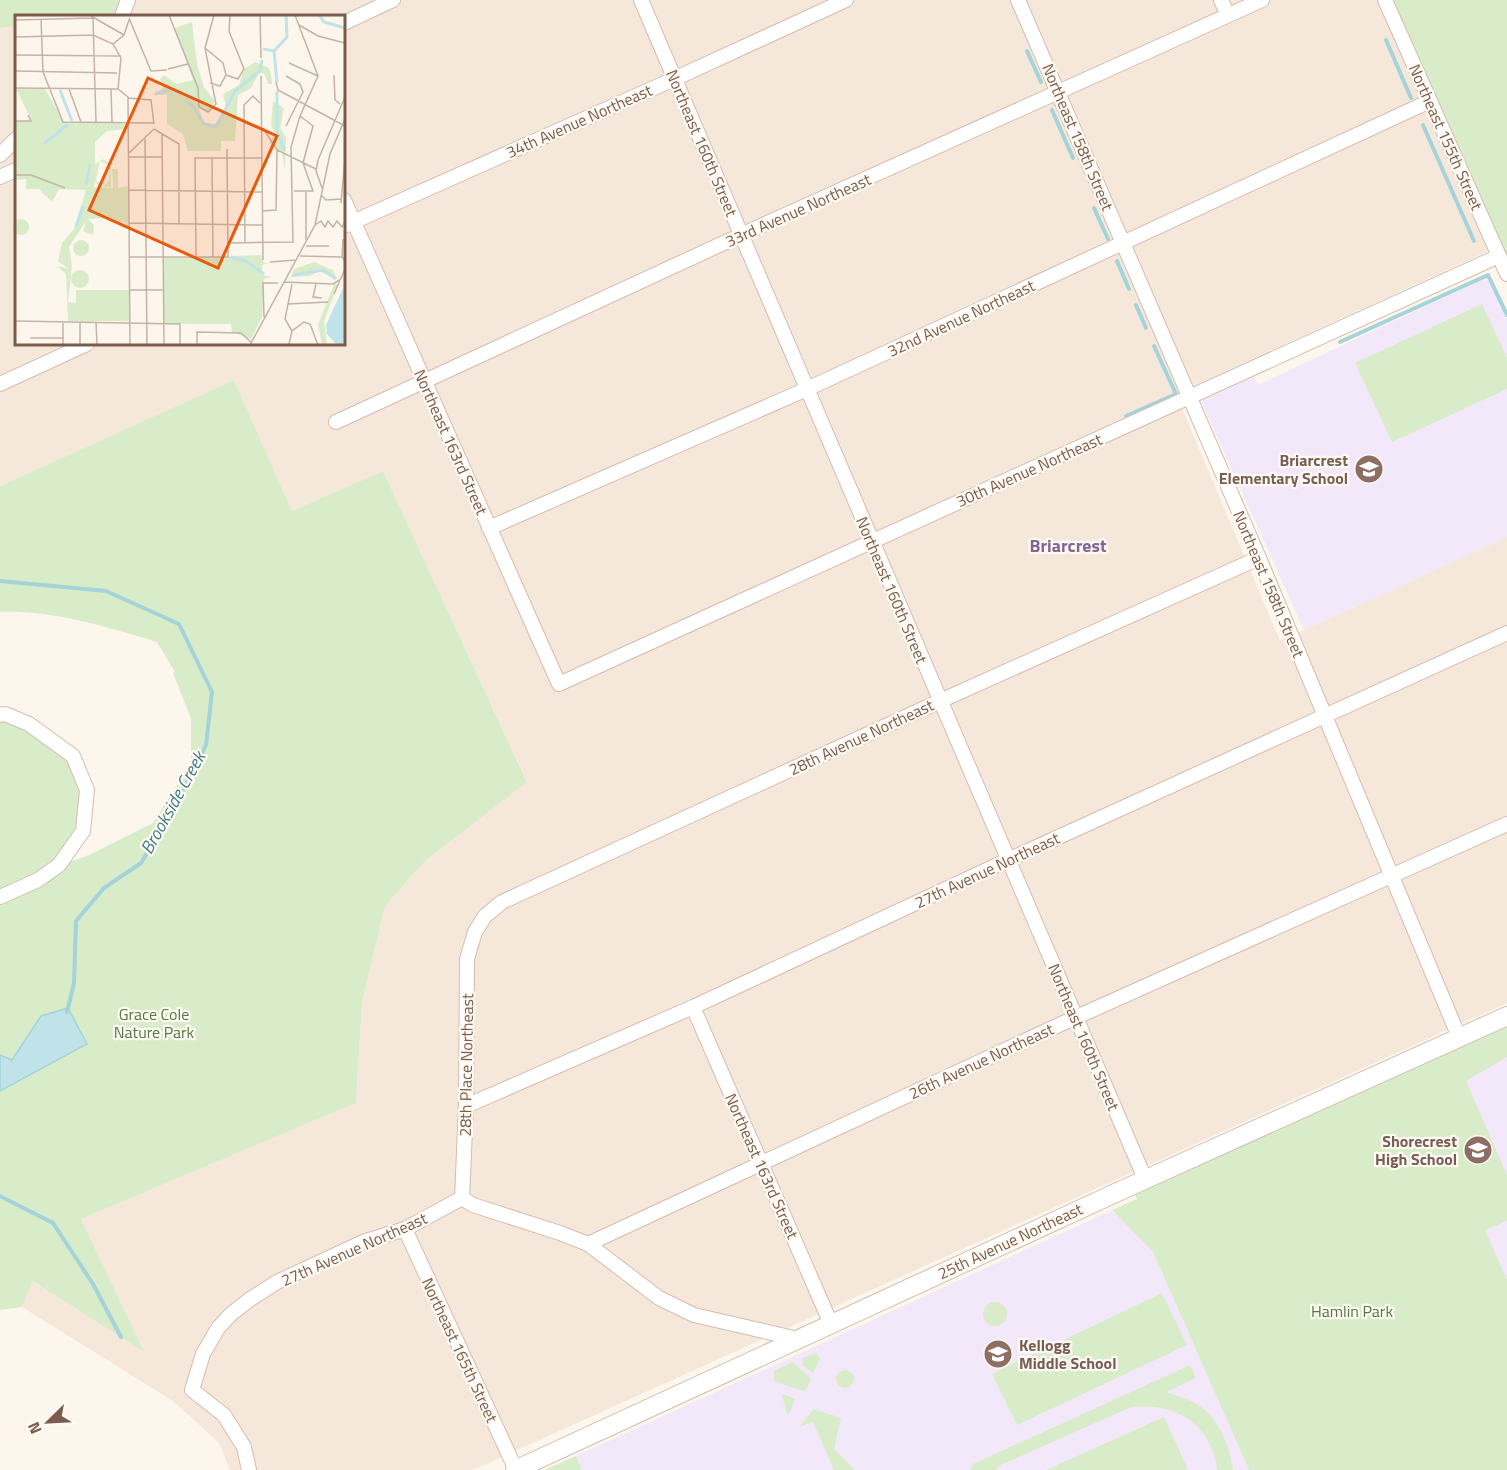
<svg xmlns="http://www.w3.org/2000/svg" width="1507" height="1470" font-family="'Titillium Web',sans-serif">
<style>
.residential{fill:#f5e8da}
.education{fill:#f3e8fa}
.green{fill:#d8ecc9}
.water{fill:#bfe3e8;stroke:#a5d3da;stroke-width:1.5}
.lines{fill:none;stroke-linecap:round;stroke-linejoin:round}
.stream{stroke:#a5d3da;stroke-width:4}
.minor-casing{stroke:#d1beb0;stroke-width:16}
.tertiary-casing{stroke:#d1beb0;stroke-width:20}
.minor{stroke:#fff;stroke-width:14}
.tertiary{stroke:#fff;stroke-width:18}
.labels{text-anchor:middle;stroke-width:4.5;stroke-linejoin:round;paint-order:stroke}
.street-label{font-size:16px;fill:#7a5c4d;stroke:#fffaf3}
.education-label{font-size:16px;font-weight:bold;fill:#785e54;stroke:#fffaf3;text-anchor:end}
.park-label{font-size:16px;fill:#537a41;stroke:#fffaf3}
.neighbourhood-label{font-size:18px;font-weight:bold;fill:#846695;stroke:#fffaf3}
.water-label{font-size:18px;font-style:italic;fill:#437c86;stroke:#fffaf3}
.inset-river{fill:none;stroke:#bfe3e8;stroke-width:3}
.inset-road{fill:none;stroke:#c5b3a7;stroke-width:1.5}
.view{fill:#e8590c;fill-opacity:0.15;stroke:#e8590c;stroke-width:3}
.inset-edge{fill:none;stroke:#7a5c4d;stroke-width:3}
</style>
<rect width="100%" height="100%" fill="#fdf6ec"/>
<path class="residential" d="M 128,0 L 1385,0 L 1495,248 L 1176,394 L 1280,641 L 1507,537 L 1507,1003 L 473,1470 L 230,1470 L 219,1443 L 173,1401 L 22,1307 L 33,1281 L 143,1351 L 81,1219 L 356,1103 L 362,1002 L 385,906 L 426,860 L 527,781 L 383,471 L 292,511 L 234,380 L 0,486 L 0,28 L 16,26 L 16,344 L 344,344 L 344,16 L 122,16 Z"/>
<g class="education">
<path d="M 1488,277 L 1507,319 L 1507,537 L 1304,630 L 1201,401 L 1254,377 L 1258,385 Z"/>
<path d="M 1507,1030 L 1507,1280 L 1414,1070 Z"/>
<path d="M 1112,1210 L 1153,1252 L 1249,1470 L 582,1470 L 576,1456 Z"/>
</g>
<g class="green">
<path d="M 0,0 L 128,0 L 122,16 L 16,16 L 16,26 L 0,28 Z"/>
<path d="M 1389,0 L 1507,0 L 1507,257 Z"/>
<path d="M 1482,304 L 1507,358 L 1507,389 L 1392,442 L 1355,363 Z"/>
<path d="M 234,380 L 292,511 L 383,471 L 527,782 L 426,860 L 385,906 L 362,1002 L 356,1103 L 81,1219 L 144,1352 L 33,1281 L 22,1307 L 0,1310 L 0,715 L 73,756 L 87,790 L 83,831 L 60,865 L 87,856 L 153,823 L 191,763 L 191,718 L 173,673 L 175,672 L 157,642 C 106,627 54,610 0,612 L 0,486 Z"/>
<path d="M 1507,1023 L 1507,1057 L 1466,1081 L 1507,1175 L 1507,1221 L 1485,1230 L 1507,1280 L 1507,1470 L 1249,1470 L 1153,1252 L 1112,1210 L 1137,1199 L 1132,1185 L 1247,1133 L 1394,1077 Z"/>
<path d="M 1162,1293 L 1187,1345 L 1017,1425 L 992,1374 Z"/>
<circle cx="995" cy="1314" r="12"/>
<path d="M 816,1353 L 820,1359 L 813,1373 L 802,1365 L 803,1358 Z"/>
<path d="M 793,1362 L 811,1379 L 806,1390 L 803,1391 L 774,1381 L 774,1371 Z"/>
<path d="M 1190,1365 L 1196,1378 L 1166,1392 C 1175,1395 1185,1398 1193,1402 C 1217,1413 1230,1445 1233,1470 L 1217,1470 C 1213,1424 1172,1400 1129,1408 L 1001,1465 L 995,1470 L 970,1470 L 973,1464 Z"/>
<circle cx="845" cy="1379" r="9"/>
<path d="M 784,1394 L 795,1399 L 789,1414 L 787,1414 L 782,1396 Z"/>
<path d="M 814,1409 L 841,1418 L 834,1449 L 855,1470 L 834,1470 L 813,1422 L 799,1427 Z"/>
<path d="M 1164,1417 L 1188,1470 L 1046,1470 Z"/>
<path d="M 576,1456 L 582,1470 L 544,1470 Z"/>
</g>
<path class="water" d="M 68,1008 L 87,1044 L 0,1091 L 0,1055 L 12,1060 L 41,1016 Z"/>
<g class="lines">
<g class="stream">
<path d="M 1386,40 L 1411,98"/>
<path d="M 1027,51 L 1041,82"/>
<path d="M 1052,110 L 1073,158"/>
<path d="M 1423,125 L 1474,241"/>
<path d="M 1094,208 L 1108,239"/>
<path d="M 1117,261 L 1129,289"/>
<path d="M 1136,305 L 1146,328"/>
<path d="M 1340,342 L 1488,275 L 1507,315"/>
<path d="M 1126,416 L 1176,394 L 1154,346"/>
<path d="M 0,581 L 106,591 L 179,624 L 212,692 L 206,745 L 174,807 L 141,863 L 104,888 L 76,921 L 74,983 L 67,1012"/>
<path d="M 0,1196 L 53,1223 L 93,1284 L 121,1337"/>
</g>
<g class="minor-casing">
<g id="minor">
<path d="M 641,0 L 1145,1179"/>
<path d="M 1018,0 L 1259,558 L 1459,1037"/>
<path d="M 1221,0 L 1228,15"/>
<path d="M 1385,0 L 1507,274"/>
<path d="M 122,16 L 128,0"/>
<path d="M 344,23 L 393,0"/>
<path d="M 0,155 L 16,139"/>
<path d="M 0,177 L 16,170"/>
<path d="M 344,200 L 559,684 L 1499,256"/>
<path d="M 344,226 L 674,79 L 846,0"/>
<path d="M 0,384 L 87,344"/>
<path d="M 336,422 L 741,235 L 1262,0"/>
<path d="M 489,528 L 807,389 L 1430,101"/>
<path d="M 0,715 L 5,714 L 29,724 L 73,756 L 87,790 L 83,831 L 59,865 L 38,880 L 0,897"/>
<path d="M 693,1007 L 831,1324"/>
<path d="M 466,1106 L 693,1007 L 1008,860 L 1507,633"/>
<path d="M 462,1198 L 466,1106 L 467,959 L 475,932 L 485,916 L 502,902 L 940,701 L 1259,558"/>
<path d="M 462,1198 L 473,1205 L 560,1233 L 588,1244 L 659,1298 L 694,1315 L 798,1339"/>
<path d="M 405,1229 L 516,1470"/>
<path d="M 588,1244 L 1061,1024 L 1507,824"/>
<path d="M 249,1470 L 244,1447 L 224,1415 L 192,1390 L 203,1354 L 218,1328 L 231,1314 L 249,1300 L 277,1282 L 363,1242 L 405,1229 L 462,1198"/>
</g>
</g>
<g class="tertiary-casing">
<path id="tertiary" d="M 515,1470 L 1122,1190 L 1507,1016"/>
</g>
<use href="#minor" class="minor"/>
<use href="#tertiary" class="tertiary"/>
</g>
<defs>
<g id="school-disc" transform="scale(1.5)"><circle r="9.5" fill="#8d6e63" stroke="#fffaf3"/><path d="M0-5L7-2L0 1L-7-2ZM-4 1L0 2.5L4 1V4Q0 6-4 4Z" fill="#fff"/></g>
</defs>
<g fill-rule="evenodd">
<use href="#school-disc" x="1369" y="469"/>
<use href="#school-disc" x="1478" y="1150"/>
<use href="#school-disc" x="998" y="1354"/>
</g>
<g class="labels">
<g class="street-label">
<text transform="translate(579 121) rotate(-24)" y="6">34th Avenue Northeast</text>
<text transform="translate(1078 137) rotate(67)" y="6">Northeast 158th Street</text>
<text transform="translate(1446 137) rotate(66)" y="6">Northeast 155th Street</text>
<text transform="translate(702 143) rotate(67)" y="6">Northeast 160th Street</text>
<text transform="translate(798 210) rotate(-24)" y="6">33rd Avenue Northeast</text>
<text transform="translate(961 318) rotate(-25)" y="6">32nd Avenue Northeast</text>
<text transform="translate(451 442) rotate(66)" y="6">Northeast 163rd Street</text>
<text transform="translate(1029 470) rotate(-24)" y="6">30th Avenue Northeast</text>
<text transform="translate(1269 584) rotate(67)" y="6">Northeast 158th Street</text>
<text transform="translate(892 590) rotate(67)" y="6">Northeast 160th Street</text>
<text transform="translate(861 737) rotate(-25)" y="6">28th Avenue Northeast</text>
<text transform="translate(987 870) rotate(-25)" y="6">27th Avenue Northeast</text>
<text transform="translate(1084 1037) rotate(67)" y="6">Northeast 160th Street</text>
<text transform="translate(981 1061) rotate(-25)" y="6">26th Avenue Northeast</text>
<text transform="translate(466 1065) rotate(-89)" y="6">28th Place Northeast</text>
<text transform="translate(762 1166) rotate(66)" y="6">Northeast 163rd Street</text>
<text transform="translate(1010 1241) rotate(-25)" y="6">25th Avenue Northeast</text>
<text transform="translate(354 1249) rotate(-24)" y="6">27th Avenue Northeast</text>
<text transform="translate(460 1350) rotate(65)" y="6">Northeast 165th Street</text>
</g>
<g class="education-label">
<text x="1348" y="466">Briarcrest<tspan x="1348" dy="18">Elementary School</tspan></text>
<text x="1457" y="1147">Shorecrest<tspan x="1457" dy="18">High School</tspan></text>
<text x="1019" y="1351" text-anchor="start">Kellogg<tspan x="1019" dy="18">Middle School</tspan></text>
</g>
<g class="park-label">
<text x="154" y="1020">Grace Cole<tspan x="154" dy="18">Nature Park</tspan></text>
<text x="1352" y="1317">Hamlin Park</text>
</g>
<g class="neighbourhood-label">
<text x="1068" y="552">Briarcrest</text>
</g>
<g class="water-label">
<text transform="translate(173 803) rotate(-61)" y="6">Brookside Creek</text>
</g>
</g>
<g transform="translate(15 15)">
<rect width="330" height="330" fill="#fdf6ec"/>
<path d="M 177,7 L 182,49 L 189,72 L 200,86 L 193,97 L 184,93 L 188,107 L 200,109 L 204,104 L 211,92 L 208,79 L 224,70 L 229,54 L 240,47 L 254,53 L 256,59 L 257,69 L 253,69 L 249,58 L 244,58 L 236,73 L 223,80 L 220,126 L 206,126 L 206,136 L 173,136 L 168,119 L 152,109 L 152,80 L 138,80 L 148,73 L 145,64 L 149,60 L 161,69 L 178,65 L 159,13 ZM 1,74 L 30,74 L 49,107 L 112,109 L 112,114 L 92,116 L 80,127 L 80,149 L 88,144 L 96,149 L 96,172 L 84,171 L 80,166 L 79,172 L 98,173 L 97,154 L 103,154 L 103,173 L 113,171 L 114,214 L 110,207 L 96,207 L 96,203 L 73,204 L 79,210 L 78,220 L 68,216 L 71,206 L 54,232 L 57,251 L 53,287 L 61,288 L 61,275 L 114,275 L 114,306 L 53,306 L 51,259 L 42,251 L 54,254 L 43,246 L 47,228 L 59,214 L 71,175 L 44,174 L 37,187 L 24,174 L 11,174 L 11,164 L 0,165 L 0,106 L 17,106 ZM 85,146 L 95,151 L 94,166 L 88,171 L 81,165 ZM 258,86 L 269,93 L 265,113 L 271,122 L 270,154 L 267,138 L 254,128 L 260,119 L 256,110 ZM-2 212a8 8 0 1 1 16 0a8 8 0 1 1-16 0ZM58 233a8 8 0 1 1 16 0a8 8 0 1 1-16 0ZM 246,240 L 249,248 L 258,247 L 247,250 L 248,260 L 256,262 L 249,264 L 247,302 L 236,324 L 217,317 L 216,309 L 149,309 L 149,243 ZM 299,247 L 318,255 L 322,264 L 304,256 L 295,261 L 276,262 L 279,254 ZM56 264a9 9 0 1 1 18 0a9 9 0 1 1-18 0ZM 319,269 L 323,269 L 309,306 L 312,330 L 307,329 L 303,310 Z" fill="#d8ecc9" fill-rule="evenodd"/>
<path d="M 330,269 L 330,330 L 322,330 L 312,319 L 311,310 Z" fill="#bfe3e8"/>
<path class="inset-river" d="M 304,0 L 309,7 L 330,13M 248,34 L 259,36 L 272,22 L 271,0M 259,36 L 262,67M 45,75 L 57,106M 262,76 L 262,117 L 270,136M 140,79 L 158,74 L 166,76M 172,87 L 178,91 L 189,109 L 201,112 L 220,76 L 245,56 L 247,45M 29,129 L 53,109M 71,170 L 75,150M 61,212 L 68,191M 215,242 L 231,246 L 249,259M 278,260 L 308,255 L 321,264"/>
<path class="inset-road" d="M 154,0 L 183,73 L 184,92 L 193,97 L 201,89 L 190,33 L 199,0M 245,0 L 246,43M 76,1 L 109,20M 78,3 L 81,107M 114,3 L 136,56 L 152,55M 26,4 L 28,57 L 48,107 L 139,108M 0,5 L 78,3M 284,10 L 303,21 L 330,28M 0,22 L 78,20 L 98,29 L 106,43 L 103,74M 98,29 L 109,20 L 114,5M 190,33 L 208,48 L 211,60M 0,40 L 106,41M 274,48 L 303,61M 153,54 L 173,49M 0,56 L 102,58M 319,60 L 320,85 L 325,89M 246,61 L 248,245M 261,67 L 263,75 L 330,111M 195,68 L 205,71 L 211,60 L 223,64 L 229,54 L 214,16 L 215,0M 0,73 L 103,74 L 113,82 L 115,330M 54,74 L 66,107M 96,74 L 97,107M 113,83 L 136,85 L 139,109M 0,106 L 16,106 L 13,100M 271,111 L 288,77 L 285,69 L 271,61M 248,113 L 262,135 L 301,154M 139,114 L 164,129 L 164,209M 147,118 L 149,330M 130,124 L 132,330M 114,138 L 139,114M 114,142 L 147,142M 197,143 L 198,242M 0,160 L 16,160 L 50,173M 307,173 L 301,156 L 303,145 L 330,82M 114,175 L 247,177M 279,176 L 298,176 L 288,148 L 298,111 L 285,101M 307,181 L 311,185 L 326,184M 326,188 L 330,143M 247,196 L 261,195 L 262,135M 114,208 L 247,210M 300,210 L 306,206 L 310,212 L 313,206 L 318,212 L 322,206 L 327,212 L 330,206M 291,225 L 291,177M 213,228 L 278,227 L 276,132 L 285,101 L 303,61 L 280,0M 230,228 L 229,90 L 238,81 L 245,88M 291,231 L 314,231M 285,241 L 327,242 L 330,246M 115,242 L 213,242 L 212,134M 181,242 L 180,143 L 247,143M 327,242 L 328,224M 255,247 L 281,245M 269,267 L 318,269 L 326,264M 277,269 L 270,304 L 277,316M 301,269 L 298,282 L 307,283M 115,275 L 149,275M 319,279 L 330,254M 273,289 L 313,287M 249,302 L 248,268 L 263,268M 0,306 L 165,309 L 165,330M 48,307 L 48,330M 65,307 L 65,330M 81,307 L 82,330M 15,323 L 48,323M 274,329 L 277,316 L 289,307 L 295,309 L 303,330M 182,330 L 182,317 L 226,318 L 236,327M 235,330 L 300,210 L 315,139 L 330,104M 248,330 L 291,330"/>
<path class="view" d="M 133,63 L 262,121 L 203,253 L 74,195 Z"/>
<rect width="330" height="330" class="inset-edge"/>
</g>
<g transform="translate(48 1422) rotate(246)" stroke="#fffaf3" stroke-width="4.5" paint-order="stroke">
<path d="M0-4.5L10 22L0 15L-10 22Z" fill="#7a5c4d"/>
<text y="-9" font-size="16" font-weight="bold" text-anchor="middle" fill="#7a5c4d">N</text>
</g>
</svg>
